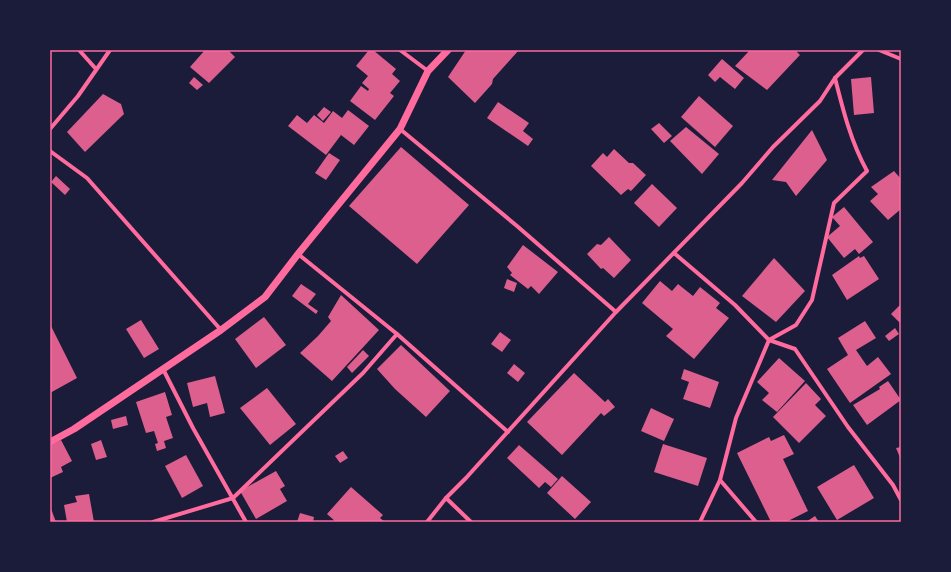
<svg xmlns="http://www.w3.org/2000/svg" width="951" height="572" font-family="'Fira Sans',sans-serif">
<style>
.building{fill:#dd5f8e}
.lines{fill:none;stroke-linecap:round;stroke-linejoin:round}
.minor{stroke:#ff6b9d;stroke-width:4}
.tertiary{stroke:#ff6b9d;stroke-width:7}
.neatline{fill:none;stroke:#ff6b9d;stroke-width:1.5}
</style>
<rect width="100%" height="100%" fill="#1b1b3a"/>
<g class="building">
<path d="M 205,50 L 228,50 L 235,57 L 209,83 L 190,67 Z"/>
<path d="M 369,50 L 373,50 L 396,69 L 392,74 L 400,81 L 390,93 L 394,96 L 375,120 L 350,101 L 361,86 L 368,91 L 369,89 L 362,83 L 368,76 L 356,66 Z"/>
<path d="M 466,50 L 519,50 L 493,79 L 492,84 L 475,103 L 448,77 Z"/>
<path d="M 750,50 L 795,50 L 800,55 L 767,90 L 735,66 Z"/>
<path d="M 722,59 L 744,78 L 735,89 L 720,77 L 715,82 L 708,75 Z"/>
<path d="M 194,77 L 203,85 L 197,90 L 189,83 Z"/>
<path d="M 871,77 L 874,113 L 854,115 L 851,79 Z"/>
<path d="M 103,94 L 121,104 L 124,114 L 85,152 L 67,132 Z"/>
<path d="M 699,96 L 733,126 L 715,147 L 681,117 Z"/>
<path d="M 498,102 L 529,123 L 523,131 L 533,139 L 528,146 L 487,118 Z"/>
<path d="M 324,107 L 331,112 L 323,121 L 317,115 Z"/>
<path d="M 348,110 L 369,126 L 354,145 L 341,135 L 326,155 L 288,126 L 297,115 L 307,123 L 314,115 L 324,123 L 333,111 L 342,118 Z"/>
<path d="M 659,123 L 672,136 L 664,143 L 651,129 Z"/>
<path d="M 686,127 L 719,154 L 702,174 L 670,141 Z"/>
<path d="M 812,130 L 827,160 L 796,196 L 786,182 L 772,180 Z"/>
<path d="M 401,147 L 469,205 L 417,264 L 349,206 Z"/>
<path d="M 614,149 L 629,163 L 633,163 L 646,175 L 631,191 L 628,189 L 621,195 L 591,166 L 603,153 L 607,157 Z"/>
<path d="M 329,153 L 340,160 L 326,180 L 315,173 Z"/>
<path d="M 894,171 L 901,179 L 901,209 L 888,220 L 870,201 L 878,194 L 871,187 Z"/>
<path d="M 56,176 L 70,189 L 65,195 L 51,182 Z"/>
<path d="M 652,184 L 677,208 L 659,227 L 634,203 Z"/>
<path d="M 844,207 L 873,242 L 859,254 L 855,249 L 844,258 L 827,237 L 840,226 L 832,217 Z"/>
<path d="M 609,237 L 631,260 L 614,278 L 603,268 L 601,269 L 587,254 L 597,244 L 601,245 Z"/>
<path d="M 523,245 L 558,272 L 539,294 L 531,286 L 528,289 L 510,275 L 512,273 L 507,267 Z"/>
<path d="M 859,256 L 860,258 L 864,256 L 879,279 L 847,300 L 832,275 Z"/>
<path d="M 774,258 L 805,291 L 776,322 L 742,296 Z"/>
<path d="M 507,279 L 517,283 L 514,292 L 504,288 Z"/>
<path d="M 660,281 L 672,291 L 678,284 L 693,296 L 700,287 L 720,303 L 716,308 L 729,318 L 694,359 L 666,336 L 673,329 L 642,303 Z"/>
<path d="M 301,284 L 316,294 L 308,304 L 318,311 L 316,314 L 292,296 Z"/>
<path d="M 341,295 L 379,330 L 332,381 L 300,353 L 318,336 L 331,321 L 328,317 Z"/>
<path d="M 901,304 L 901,324 L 891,314 Z"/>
<path d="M 264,317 L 286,345 L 256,368 L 235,339 Z"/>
<path d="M 141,320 L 159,349 L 144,358 L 126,329 Z"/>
<path d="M 865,321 L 876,338 L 856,350 L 867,366 L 878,357 L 891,374 L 850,403 L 827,369 L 848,355 L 838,338 Z"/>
<path d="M 50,324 L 77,378 L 50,393 Z"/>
<path d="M 895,328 L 899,334 L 889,341 L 885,336 Z"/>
<path d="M 500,332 L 511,340 L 502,352 L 491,344 Z"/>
<path d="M 401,345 L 450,391 L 426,417 L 395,389 L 377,369 Z"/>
<path d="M 363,350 L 369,356 L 352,373 L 347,367 Z"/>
<path d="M 779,358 L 805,381 L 777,412 L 762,400 L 769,393 L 757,382 Z"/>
<path d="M 514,364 L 525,373 L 518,382 L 507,373 Z"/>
<path d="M 684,369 L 719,382 L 710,408 L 683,399 L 689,382 L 681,379 Z"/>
<path d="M 574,373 L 605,402 L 608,399 L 615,407 L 604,416 L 601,413 L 562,455 L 527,422 Z"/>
<path d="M 215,376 L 225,413 L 210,417 L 207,403 L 193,407 L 187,383 Z"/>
<path d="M 888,381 L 901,400 L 867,425 L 853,405 L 880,389 L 879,387 Z"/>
<path d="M 806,383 L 821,399 L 815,405 L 826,416 L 799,443 L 773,417 Z"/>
<path d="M 267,388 L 296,424 L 270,445 L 240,408 Z"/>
<path d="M 165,392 L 172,415 L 166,417 L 173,438 L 164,441 L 166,448 L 157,451 L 155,444 L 158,443 L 154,431 L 146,433 L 136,402 Z"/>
<path d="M 651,408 L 674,419 L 664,441 L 641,431 Z"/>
<path d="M 126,416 L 128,425 L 113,429 L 111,420 Z"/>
<path d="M 784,435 L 794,454 L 783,459 L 808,511 L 786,522 L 771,522 L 737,453 L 769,437 L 771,441 Z"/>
<path d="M 61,440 L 72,461 L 61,467 L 63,472 L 50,478 L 50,445 Z"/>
<path d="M 101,440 L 107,457 L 96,460 L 91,444 Z"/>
<path d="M 663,444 L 707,458 L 698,486 L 654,472 Z"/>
<path d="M 519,445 L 558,479 L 551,487 L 545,482 L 539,488 L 507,458 Z"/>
<path d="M 901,447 L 901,460 L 896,448 Z"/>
<path d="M 343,451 L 348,458 L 340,463 L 335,456 Z"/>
<path d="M 186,455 L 203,486 L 182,498 L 165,466 Z"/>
<path d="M 854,465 L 874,498 L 837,520 L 817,487 Z"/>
<path d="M 276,471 L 285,486 L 280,489 L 287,501 L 256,519 L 240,491 Z"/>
<path d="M 562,476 L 591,502 L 575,519 L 547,493 Z"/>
<path d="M 351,487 L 383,515 L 380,518 L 385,522 L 336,522 L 327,514 Z"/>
<path d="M 89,494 L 94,522 L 67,522 L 64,505 L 77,502 L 75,496 Z"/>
<path d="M 50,506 L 56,522 L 50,522 Z"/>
<path d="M 300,513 L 314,517 L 313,522 L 297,522 Z"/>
<path d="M 815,516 L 819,522 L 806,522 Z"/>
</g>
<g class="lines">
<g class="minor">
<path d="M 79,50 L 96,69"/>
<path d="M 400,50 L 428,71"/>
<path d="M 879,50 L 901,59"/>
<path d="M 50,129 L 78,96 L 110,50"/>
<path d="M 400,129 L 517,226 L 616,312"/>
<path d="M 50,151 L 87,178 L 221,330"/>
<path d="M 674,253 L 735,305 L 769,340 L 795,349 L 848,427 L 893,485 L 901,500"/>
<path d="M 298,254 L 397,334 L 508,432"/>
<path d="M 163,369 L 193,428 L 246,522"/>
<path d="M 720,480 L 756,522"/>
<path d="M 446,498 L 471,522"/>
<path d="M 153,522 L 233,498 L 363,373 L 397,334"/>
<path d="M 427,522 L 446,498 L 466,478 L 616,312 L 742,183 L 773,147 L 820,101 L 835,78 L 863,50"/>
<path d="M 700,522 L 720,480 L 736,418 L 769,340 L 796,325 L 812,300 L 834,203 L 867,171 C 851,142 843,110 835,78"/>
</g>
<path class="tertiary" d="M 50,442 L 74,429 L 221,330 L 265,297 L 298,254 L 400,129 L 428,71 L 448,50"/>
</g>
<rect width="951" height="572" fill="none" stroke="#1b1b3a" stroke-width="102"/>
<rect x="51" y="51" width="849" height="470" class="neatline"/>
</svg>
